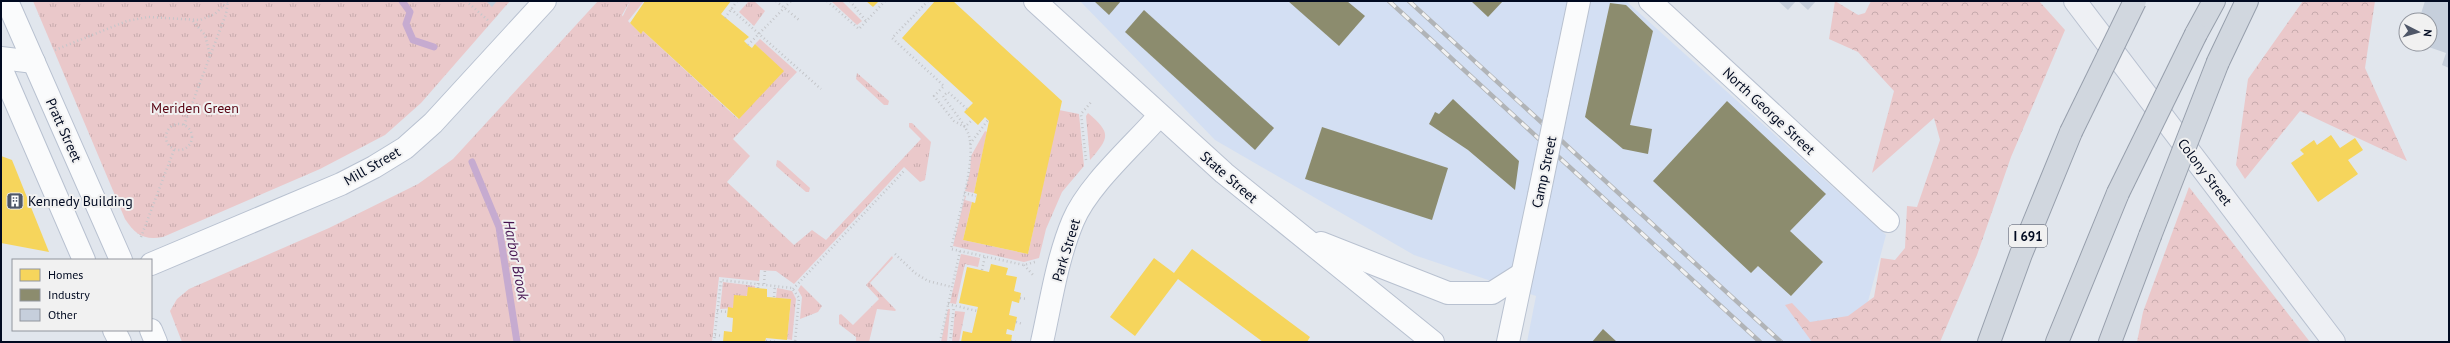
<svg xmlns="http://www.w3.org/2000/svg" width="2450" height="343" font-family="'PT Sans',sans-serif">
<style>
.built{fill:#d3dff3}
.grass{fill:url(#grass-tufts)}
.forest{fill:url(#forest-crowns)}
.garden{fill:#eac8ca}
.homes{fill:#f6d55c}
.industry{fill:#8c8c6e}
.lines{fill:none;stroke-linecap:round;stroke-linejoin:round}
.stream{stroke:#c6abd0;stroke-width:7}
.building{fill:#c6cfdc}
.minor-casing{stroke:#b8c1d0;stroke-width:24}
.tertiary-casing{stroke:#b8c1d0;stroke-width:24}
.secondary-casing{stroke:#b8c1d0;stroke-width:24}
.motorway-casing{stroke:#979fac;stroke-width:24}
.path{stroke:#c4c6ca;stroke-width:2.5;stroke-dasharray:1 3;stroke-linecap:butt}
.minor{stroke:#fafbfc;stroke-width:22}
.tertiary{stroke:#fafbfc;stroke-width:22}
.secondary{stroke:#eef0f4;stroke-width:22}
.motorway{stroke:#d1d7df;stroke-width:22}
.rail-casing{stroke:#b1b4b7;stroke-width:4.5}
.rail{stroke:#f1f1f1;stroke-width:3;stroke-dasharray:9;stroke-linecap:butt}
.tertiary-bridge-casing{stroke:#b8c1d0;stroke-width:24;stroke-linecap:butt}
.motorway-bridge-casing{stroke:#979fac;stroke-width:24;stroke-linecap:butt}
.tertiary-bridge{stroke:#fafbfc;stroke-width:22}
.motorway-bridge{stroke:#d1d7df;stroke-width:22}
.labels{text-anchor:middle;stroke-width:4;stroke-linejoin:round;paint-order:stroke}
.shield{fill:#f1f1f1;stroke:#494f5f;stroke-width:1}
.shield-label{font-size:13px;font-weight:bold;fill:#010a21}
.park-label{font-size:14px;fill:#5a0614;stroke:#f1f1f1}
.street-label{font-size:14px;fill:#010a21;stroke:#f1f1f1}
.poi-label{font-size:14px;fill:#010a21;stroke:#f1f1f1;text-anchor:start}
.water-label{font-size:15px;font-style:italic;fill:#461451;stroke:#f1f1f1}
</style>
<defs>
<pattern id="grass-tufts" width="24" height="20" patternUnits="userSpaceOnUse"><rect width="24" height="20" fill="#eac8ca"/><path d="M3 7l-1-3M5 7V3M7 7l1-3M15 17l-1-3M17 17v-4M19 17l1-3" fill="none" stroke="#c7aaad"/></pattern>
<pattern id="forest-crowns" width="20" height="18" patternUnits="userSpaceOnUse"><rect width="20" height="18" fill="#eac8ca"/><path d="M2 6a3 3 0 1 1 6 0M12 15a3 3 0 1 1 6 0" fill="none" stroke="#c7aaad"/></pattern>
</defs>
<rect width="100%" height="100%" fill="#e1e6ed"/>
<path class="built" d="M 1080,1 L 1626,1 L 1886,235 L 1857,342 L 1527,342 L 1536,296 L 1414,255 L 1215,140 Z"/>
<g class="grass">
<path d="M 33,1 L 510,1 L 421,103 L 385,135 L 320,169 L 163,237 C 144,241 135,234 125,219 Z"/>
<path d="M 598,1 L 630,1 L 622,15 L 635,36 L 643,31 L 738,119 L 783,71 L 755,44 L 760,39 L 797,72 L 733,139 L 750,156 L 727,182 L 794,245 L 812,230 L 826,240 L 921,139 L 909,127 L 909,123 L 912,123 L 931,142 L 925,180 L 920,182 L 904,167 L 794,284 L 776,271 L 760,270 L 759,281 L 719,277 L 712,342 L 182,342 L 170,311 L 177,299 L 189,289 L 329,228 L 418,184 L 453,159 Z"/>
<path d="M 749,1 L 754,1 L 765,11 L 754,26 L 739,12 Z"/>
<path d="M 857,73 L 889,101 L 888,105 L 884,105 L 856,79 Z"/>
<path d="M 1059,110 L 1079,114 L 1084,166 L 1062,192 L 1046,229 L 1039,258 L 1024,262 L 953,246 L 965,196 L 966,196 L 965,200 L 972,202 L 963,240 L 1028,254 Z"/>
<path d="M 1088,113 C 1111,133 1110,137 1090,160 L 1086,116 Z"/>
<path d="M 985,131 L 987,132 L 974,193 L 965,191 L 970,172 L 971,156 Z"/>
<path d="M 777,160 L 780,161 L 810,188 L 809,192 L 806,192 L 776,166 Z"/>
<path d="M 961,254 L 980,258 L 978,267 L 965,264 L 956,304 L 950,303 Z"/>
<path d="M 892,256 L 893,258 L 870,283 L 896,310 L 895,311 L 877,309 L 869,342 L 856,342 L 856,337 L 839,324 L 839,315 L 841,314 L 853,325 L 879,299 L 866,285 Z"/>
<path d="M 723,282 L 755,286 L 755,288 L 733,308 L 720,309 Z"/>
<path d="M 801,285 L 822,306 L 818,312 L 800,319 L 802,297 L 798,290 Z"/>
<path d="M 777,288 L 792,291 L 796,299 L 792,340 L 787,339 L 791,299 L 776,298 Z"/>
<path d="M 948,309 L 950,309 L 947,342 L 941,342 Z"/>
<path d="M 955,311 L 965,312 L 959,342 L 952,342 Z"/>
</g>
<g class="forest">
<path d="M 1835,1 L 1858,15 L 1865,13 L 1871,1 L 2039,1 L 2065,30 L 2011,157 L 1977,255 L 1940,342 L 1812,342 L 1785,305 L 1792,303 L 1810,322 L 1848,316 L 1874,297 L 1881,258 L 1895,260 L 1905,248 L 1907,206 L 1917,207 L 1940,140 L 1934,118 L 1872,173 L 1894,91 L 1858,52 L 1829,39 Z"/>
<path d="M 2303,1 L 2375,1 L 2365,68 L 2407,161 L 2300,111 L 2245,179 L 2236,165 L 2248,79 Z"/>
<path d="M 2189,187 L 2310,342 L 2137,342 L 2143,312 Z"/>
</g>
<g class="garden">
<path d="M 630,1 L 644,1 L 628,21 L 641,34 L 635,36 L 623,28 L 621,20 Z"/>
<path d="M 831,1 L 842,1 L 862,21 L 857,25 Z"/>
</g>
<g class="homes">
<path d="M 645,1 L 731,1 L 721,14 L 749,37 L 744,41 L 748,45 L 752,48 L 755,44 L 784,71 L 739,119 L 643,31 L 641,34 L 630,23 Z"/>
<path d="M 866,1 L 879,1 L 873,7 Z"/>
<path d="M 935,1 L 953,1 L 1062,101 L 1028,254 L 963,240 L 972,202 L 975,203 L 977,194 L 974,193 L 989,121 L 985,117 L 978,125 L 964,112 L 973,103 L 902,38 Z"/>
<path d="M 2331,135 L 2340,148 L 2355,138 L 2363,150 L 2348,160 L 2358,174 L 2318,202 L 2291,163 L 2304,154 L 2300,150 L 2314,140 L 2317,145 Z"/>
<path d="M 1,156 L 12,160 L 49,252 L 1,243 Z"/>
<path d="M 1192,249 L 1310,337 L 1307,342 L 1263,342 L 1178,279 L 1135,336 L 1110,317 L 1154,258 L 1174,273 Z"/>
<path d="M 991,264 L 1008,268 L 1006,275 L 1017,277 L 1014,291 L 1021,293 L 1019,303 L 1012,301 L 1009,315 L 1017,317 L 1014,331 L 1007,329 L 1006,334 L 1012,335 L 1011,342 L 961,342 L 963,331 L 972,333 L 978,307 L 959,303 L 967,267 L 989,272 Z"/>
<path d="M 748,287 L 767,289 L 767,297 L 791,299 L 787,340 L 766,338 L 765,342 L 723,342 L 724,331 L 732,332 L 733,318 L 727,317 L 728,307 L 733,308 L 734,295 L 747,296 Z"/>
</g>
<g class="industry">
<path d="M 1094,1 L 1121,1 L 1109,15 Z"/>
<path d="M 1288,1 L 1347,1 L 1365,16 L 1339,46 Z"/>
<path d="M 1471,1 L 1503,1 L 1488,17 Z"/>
<path d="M 1610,3 L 1626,5 L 1653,31 L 1630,125 L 1652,129 L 1648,154 L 1623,149 L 1585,117 Z"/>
<path d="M 1144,10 L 1274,128 L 1255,150 L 1125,32 Z"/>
<path d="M 1453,99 L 1519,161 L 1515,190 L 1468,150 L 1429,124 L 1435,112 L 1439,114 Z"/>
<path d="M 1727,101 L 1826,194 L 1790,231 L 1823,262 L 1791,296 L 1758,266 L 1751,273 L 1653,181 Z"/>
<path d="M 1322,127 L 1448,168 L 1432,220 L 1305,179 Z"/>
<path d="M 1603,329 L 1617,342 L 1592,342 Z"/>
</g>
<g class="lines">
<g class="stream">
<path d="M 402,1 L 410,12 L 406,24 L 413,40 L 434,47"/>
<path d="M 472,162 L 499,227 L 517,342"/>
</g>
</g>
<g class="building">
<path d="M 486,1 L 497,1 L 492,7 Z"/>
<path d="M 1778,1 L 1796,1 L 1788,10 Z"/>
<path d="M 1798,1 L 1816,1 L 1808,10 Z"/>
<path d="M 2425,1 L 2449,1 L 2449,68 L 2442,65 L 2446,53 L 2420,44 L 2430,44 L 2430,20 L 2419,20 Z"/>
</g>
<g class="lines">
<g class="minor-casing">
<g id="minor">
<path d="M 1650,1 L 1888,221"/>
<path d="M 1,58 L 34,62"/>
<path d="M 151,264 L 341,184 L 374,167 L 405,148 L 433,123 L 545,1"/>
<path d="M 1042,342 C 1051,302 1057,259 1073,221 C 1088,185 1133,146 1159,116"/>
</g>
</g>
<g class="tertiary-casing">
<g id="tertiary">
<path d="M 7,1 L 121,260"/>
<path d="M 1035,1 L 1224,173 L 1433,342"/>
<path d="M 1,68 L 84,260"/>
<path d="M 1558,102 L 1579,1"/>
<path d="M 1321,243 L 1448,293 L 1492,293 L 1522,274"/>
<path d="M 114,330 L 120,342"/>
<path d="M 151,330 L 156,342"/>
<path d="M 1508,342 L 1539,195"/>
</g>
</g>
<g class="secondary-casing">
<path id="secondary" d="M 2075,1 L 2334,342"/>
</g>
<g class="motorway-casing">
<g id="motorway">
<path d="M 2196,34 L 2214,1"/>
<path d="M 2218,62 L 2247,1"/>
<path d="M 1989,342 L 2021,254 L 2071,132"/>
<path d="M 2057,342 L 2118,193"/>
<path d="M 2110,342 L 2150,236"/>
</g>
</g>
<g class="path">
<path d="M 466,1 L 490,22"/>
<path d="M 776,1 L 799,20"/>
<path d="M 827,1 L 859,29 L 885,1"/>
<path d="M 850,1 L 866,21"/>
<path d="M 928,1 L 892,38 L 944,86 L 934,96 L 954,121 L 965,127 L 972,120"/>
<path d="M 731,9 L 821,89"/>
<path d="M 725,18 L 737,1"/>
<path d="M 193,21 L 205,35 L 210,55"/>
<path d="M 748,45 L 791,1"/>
<path d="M 55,50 L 127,21 L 148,17 L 200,20 L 215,14 L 228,1"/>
<path d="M 967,109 L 948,92 L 943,96 C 951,108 962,120 968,133 C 978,157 957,222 951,249 L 1024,265 L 1035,262"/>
<circle cx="179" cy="137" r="13"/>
<path d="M 184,125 L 226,14 L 228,1"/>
<path d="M 970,144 L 988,120"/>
<path d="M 1086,160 L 1081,114 L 1092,101"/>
<path d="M 964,193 L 976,196"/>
<path d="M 141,237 L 174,150"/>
<path d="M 895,254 L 915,273 L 928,281 L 952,287"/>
<path d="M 1024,265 L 1033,275"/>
<path d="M 982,270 L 985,256"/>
<path d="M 764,284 L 765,270"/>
<path d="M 758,288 L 758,283"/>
<path d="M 793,289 L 904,171"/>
<path d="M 774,297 L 775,285"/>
<path d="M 1020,298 L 1027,299"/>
<path d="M 948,304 L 977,311"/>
<path d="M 717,311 L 728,312"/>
<path d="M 1016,322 L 1023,324"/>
<path d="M 715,335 L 723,336"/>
<path d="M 766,341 L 778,342"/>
<path d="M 1011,341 L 1016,342"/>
<path d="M 714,342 L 721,280 L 792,288 L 799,298 L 795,342"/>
<path d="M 940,342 L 960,251"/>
<path d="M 950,342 L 954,306"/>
</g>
<use href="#minor" class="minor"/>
<use href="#tertiary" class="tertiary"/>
<use href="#secondary" class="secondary"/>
<use href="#motorway" class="motorway"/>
<g class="rail-casing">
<g id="rail">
<path d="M 1389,1 L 1760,342"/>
<path d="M 1409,1 L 1781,342"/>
</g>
</g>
<use href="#rail" class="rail"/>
<g class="tertiary-bridge-casing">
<path id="tertiary-bridge" d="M 1539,195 L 1558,102"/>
</g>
<g class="motorway-bridge-casing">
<g id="motorway-bridge">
<path d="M 2071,132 L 2135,1"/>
<path d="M 2118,193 L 2196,34"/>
<path d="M 2150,236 L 2218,62"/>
</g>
</g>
<use href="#tertiary-bridge" class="tertiary-bridge"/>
<use href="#motorway-bridge" class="motorway-bridge"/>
</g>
<defs>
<g id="building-square" transform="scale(0.9)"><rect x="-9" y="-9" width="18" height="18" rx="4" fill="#4f5768" stroke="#f1f1f1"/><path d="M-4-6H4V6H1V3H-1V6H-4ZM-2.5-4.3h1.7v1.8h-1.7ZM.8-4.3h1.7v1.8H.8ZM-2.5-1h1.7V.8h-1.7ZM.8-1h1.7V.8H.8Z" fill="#fff"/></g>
</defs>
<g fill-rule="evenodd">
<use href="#building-square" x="15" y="201"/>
</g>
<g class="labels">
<rect class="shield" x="2009" y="225" width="38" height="22" rx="3"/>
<g class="shield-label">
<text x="2028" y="241">I 691</text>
</g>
<g class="park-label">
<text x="195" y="113">Meriden Green</text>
</g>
<g class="street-label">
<text transform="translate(1769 111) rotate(43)" y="5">North George Street</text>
<text transform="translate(64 130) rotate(66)" y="5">Pratt Street</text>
<text transform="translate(372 166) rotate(-30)" y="5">Mill Street</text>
<text transform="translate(1544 172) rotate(-78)" y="5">Camp Street</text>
<text transform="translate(2205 172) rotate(53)" y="5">Colony Street</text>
<text transform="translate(1229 177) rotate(41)" y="5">State Street</text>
<text transform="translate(1066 250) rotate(-73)" y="5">Park Street</text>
</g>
<g class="poi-label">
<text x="28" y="206">Kennedy Building</text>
</g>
<g class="water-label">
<text transform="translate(516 260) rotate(79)" y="5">Harbor Brook</text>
</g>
</g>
<rect width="2450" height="343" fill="none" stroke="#010a21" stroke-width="4"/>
<rect x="12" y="259" width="140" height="72" fill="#f1f1f1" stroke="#91959e"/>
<rect x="20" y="269" width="20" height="12" fill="#f6d55c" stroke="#91959e"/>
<text x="48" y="279" font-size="12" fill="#010a21">Homes</text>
<rect x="20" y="289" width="20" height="12" fill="#8c8c6e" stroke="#91959e"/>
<text x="48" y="299" font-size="12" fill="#010a21">Industry</text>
<rect x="20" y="309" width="20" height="12" fill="#c6cfdc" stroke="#91959e"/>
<text x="48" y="319" font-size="12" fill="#010a21">Other</text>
<g transform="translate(2418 32) rotate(96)"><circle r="19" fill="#f1f1f1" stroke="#91959e"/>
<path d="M0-3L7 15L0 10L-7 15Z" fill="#4f5768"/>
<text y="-6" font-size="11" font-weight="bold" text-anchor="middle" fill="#010a21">N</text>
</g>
</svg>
